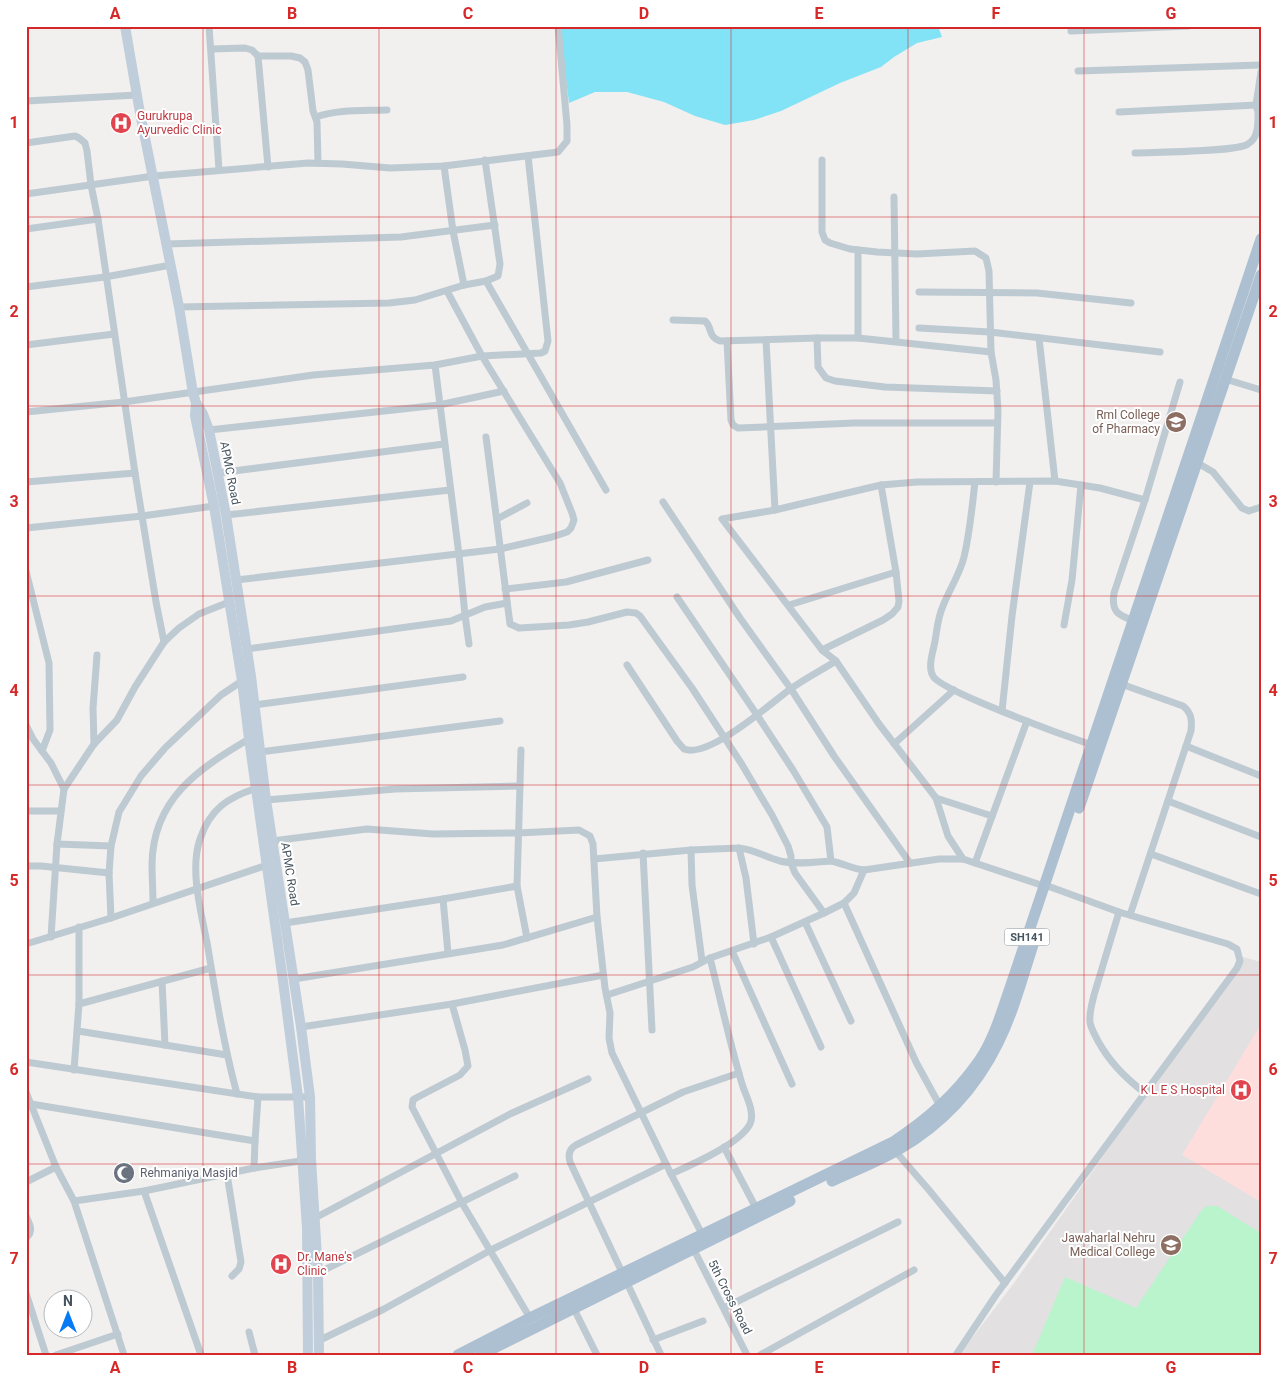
<svg xmlns="http://www.w3.org/2000/svg" width="1287" height="1381" font-family="Roboto,sans-serif">
<style>
.education{fill:#e3e0e1}
.medical{fill:#fddedd}
.green{fill:#b9f4cc}
.water{fill:#81e3f5}
.lines{fill:none;stroke-linecap:round;stroke-linejoin:round}
.street{stroke:#becad2;stroke-width:7}
.secondary{stroke:#bfceda;stroke-width:10}
.primary{stroke:#acc0d1;stroke-width:11}
.grid{fill:none;stroke:#d62828;stroke-width:1;stroke-opacity:0.55}
.labels{text-anchor:middle;stroke-width:4;stroke-linejoin:round;paint-order:stroke}
.shield{fill:#fff;stroke:#7d878e;stroke-width:1}
.shield-label{font-size:11px;font-weight:bold;fill:#45545e}
.health-label{font-size:12px;fill:#be3a42;stroke:#fff;text-anchor:start}
.education-label{font-size:12px;fill:#785e54;stroke:#fff;text-anchor:end}
.street-label{font-size:12px;fill:#45545e;stroke:#fff}
.worship-label{font-size:12px;fill:#5b616d;stroke:#fff;text-anchor:start}
.neatline{fill:none;stroke:#d62828;stroke-width:2}
.grid-label{font-size:16px;text-anchor:middle;font-weight:bold;fill:#d62828}
</style>
<rect width="100%" height="100%" fill="#f2efef"/>
<path class="education" d="M 1243,957 L 1261,962 L 1261,1355 L 959,1355 L 1014,1283 Z"/>
<path class="medical" d="M 1261,1024 L 1261,1202 L 1182,1155 Z"/>
<path class="green" d="M 1207,1206 L 1217,1206 L 1261,1233 L 1261,1355 L 1032,1355 L 1065,1277 L 1136,1308 L 1201,1211 Z"/>
<path class="water" d="M 559,26 L 938,26 L 942,37 L 917,43 L 894,57 L 881,67 L 840,83 L 781,111 L 754,120 L 725,125 L 695,116 L 664,102 L 627,92 L 595,92 L 569,103 Z"/>
<g class="lines">
<g class="street">
<path d="M 209,26 L 219,170"/>
<path d="M 1071,31 L 1189,26"/>
<path d="M 211,49 L 245,48 L 252,50 L 258,56 L 268,167"/>
<path d="M 258,56 L 291,56 L 300,58 L 305,62 L 308,70 L 313,111 L 317,122 L 318,163"/>
<path d="M 1078,71 L 1261,65"/>
<path d="M 26,101 L 137,95"/>
<path d="M 1257,109 L 1256,105 L 1261,72"/>
<path d="M 1119,112 L 1256,105"/>
<path d="M 316,117 C 338,109 364,111 387,110"/>
<path d="M 26,143 L 75,136 L 79,138 L 85,143 L 87,151 L 91,185 L 98,219 L 135,473 L 156,602 L 164,642"/>
<path d="M 1135,153 C 1155,152 1236,152 1248,144 C 1259,138 1258,122 1258,112"/>
<path d="M 822,160 L 822,232 L 825,240 L 830,243 L 850,249 L 877,252 L 917,254 L 975,251 L 986,258 L 989,271 L 991,352 L 996,380 L 998,411 L 996,482"/>
<path d="M 444,166 L 453,231 L 464,285"/>
<path d="M 26,194 L 154,176 L 308,163 L 342,164 L 390,168 L 444,166 L 558,152 L 567,141 L 567,125 L 558,26"/>
<path d="M 894,197 L 896,341"/>
<path d="M 26,229 L 98,219"/>
<path d="M 167,244 L 401,237 L 495,225"/>
<path d="M 858,250 L 858,338"/>
<path d="M 486,281 L 606,490"/>
<path d="M 26,287 L 105,277 L 171,265"/>
<path d="M 919,292 L 1037,293 L 1131,303"/>
<path d="M 179,307 L 389,303 L 415,300 L 464,285 L 486,281 L 498,276 L 500,264 L 485,160"/>
<path d="M 673,320 L 705,321 C 713,328 707,336 720,341 L 817,338 L 858,338 L 991,352"/>
<path d="M 919,328 L 990,332 L 1160,352"/>
<path d="M 817,338 L 818,367 L 826,378 L 835,381 L 885,387 L 997,391"/>
<path d="M 1039,338 L 1055,481"/>
<path d="M 766,340 L 775,510"/>
<path d="M 727,341 L 731,420 L 733,425 L 738,428 L 854,423 L 997,423"/>
<path d="M 26,345 L 114,334"/>
<path d="M 435,365 L 459,555 L 465,615 L 469,644"/>
<path d="M 1225,379 L 1261,390"/>
<path d="M 26,412 L 124,402 L 313,375 L 435,365 L 482,356 L 541,353 L 545,351 L 548,341 L 528,156"/>
<path d="M 209,430 L 439,405 L 504,391"/>
<path d="M 486,437 L 510,624 L 519,628 L 569,625 L 588,622 L 627,612 L 636,613 L 640,616 L 692,688 L 741,763 L 772,815 L 788,846 L 791,856 L 791,863 L 795,873 L 824,913"/>
<path d="M 1196,462 L 1213,472 L 1242,508 L 1249,511 L 1261,507"/>
<path d="M 218,473 L 444,444"/>
<path d="M 26,482 L 135,473"/>
<path d="M 975,482 C 972,507 970,532 964,557 C 960,574 949,590 943,606 C 937,619 937,633 934,646 C 932,655 928,668 933,676 C 940,691 1069,737 1092,745"/>
<path d="M 663,502 L 740,618 L 791,689 L 834,756 L 910,863"/>
<path d="M 226,515 L 450,490"/>
<path d="M 497,519 L 527,503"/>
<path d="M 26,528 L 142,516 L 214,506"/>
<path d="M 26,571 L 49,663 L 50,730 L 42,751"/>
<path d="M 236,580 L 500,549 L 552,537 L 567,532 L 571,528 L 574,520 L 572,513 L 560,483 L 482,356 L 447,291"/>
<path d="M 505,589 L 566,582 L 648,560"/>
<path d="M 677,597 L 757,715 L 793,770 L 827,827 L 831,861 C 842,863 853,869 864,870 L 939,859 L 963,859 L 1044,886"/>
<path d="M 789,605 L 896,572"/>
<path d="M 1134,621 C 1118,615 1111,612 1114,593 L 1145,500 L 1180,382"/>
<path d="M 1064,625 L 1072,580 L 1081,485"/>
<path d="M 247,649 L 451,621 L 485,607 L 507,603"/>
<path d="M 822,650 L 883,620 L 892,614 L 898,607 L 899,601 L 896,572 L 881,485"/>
<path d="M 627,665 L 677,741 L 684,749 C 708,759 769,705 789,690 C 804,679 820,671 836,661"/>
<path d="M 1121,684 L 1183,706 C 1192,713 1192,721 1191,731 L 1130,915"/>
<path d="M 254,705 L 463,677"/>
<path d="M 1002,711 L 1012,616 L 1030,482"/>
<path d="M 26,725 L 33,739 L 51,763 L 64,789 L 57,844 L 51,937"/>
<path d="M 94,744 L 93,708 L 97,655"/>
<path d="M 894,744 L 954,690"/>
<path d="M 1186,746 L 1261,776"/>
<path d="M 521,750 L 517,886 L 527,938"/>
<path d="M 260,752 L 500,721"/>
<path d="M 64,789 L 94,744 L 117,720 L 135,687 L 164,642 L 179,628 L 199,614 L 229,602"/>
<path d="M 936,798 L 992,816"/>
<path d="M 266,800 L 395,789 L 520,786"/>
<path d="M 1168,801 L 1261,837"/>
<path d="M 26,811 L 60,811"/>
<path d="M 272,841 L 367,829 L 433,834 L 518,833 L 579,830 L 590,836 L 593,844 L 597,917 L 605,988 L 610,1013 L 609,1038 L 612,1053 L 671,1174 L 702,1234"/>
<path d="M 57,844 L 111,846"/>
<path d="M 739,848 C 756,850 765,857 780,861 C 796,865 815,862 831,861"/>
<path d="M 691,850 L 692,885 L 702,961"/>
<path d="M 643,853 L 652,1030"/>
<path d="M 1151,854 L 1261,894"/>
<path d="M 594,859 L 691,850 L 739,848 L 746,878 L 754,944"/>
<path d="M 963,859 L 948,836 L 936,798 L 879,724 L 836,661 L 822,650 L 722,519 L 775,510 L 881,485 L 917,482 L 1055,481 L 1100,488 L 1145,500"/>
<path d="M 975,863 L 1027,721"/>
<path d="M 26,866 L 41,866 L 109,873"/>
<path d="M 443,899 L 448,953"/>
<path d="M 153,903 C 153,890 152,877 152,864 C 153,799 198,769 249,739"/>
<path d="M 844,903 L 916,1062 L 940,1106"/>
<path d="M 1119,912 L 1094,995 C 1092,1004 1089,1013 1090,1022 C 1091,1029 1095,1035 1098,1041 C 1110,1063 1125,1078 1145,1093"/>
<path d="M 111,918 L 109,873 L 111,846 L 119,812 L 141,776 L 165,748 L 221,695 L 242,681"/>
<path d="M 805,922 L 851,1021"/>
<path d="M 285,923 L 443,899 L 517,886"/>
<path d="M 771,937 L 821,1047"/>
<path d="M 26,944 L 111,918 L 270,864"/>
<path d="M 732,951 L 792,1084"/>
<path d="M 294,979 L 503,945 L 597,917"/>
<path d="M 162,981 L 165,1045"/>
<path d="M 607,995 L 693,967 L 710,958 L 771,937 L 824,913 L 844,903 L 854,893 L 864,870"/>
<path d="M 79,1004 L 211,968"/>
<path d="M 452,1004 L 465,1050 L 468,1066 L 460,1075 L 416,1098 L 413,1100 L 412,1107 L 462,1203 L 530,1318"/>
<path d="M 301,1027 L 452,1004 L 603,975"/>
<path d="M 78,1031 L 227,1055"/>
<path d="M 26,1062 L 258,1097 L 310,1097"/>
<path d="M 74,1070 L 79,1004 L 79,927"/>
<path d="M 26,1092 L 56,1167 L 74,1201 L 124,1355"/>
<path d="M 237,1094 C 224,1046 216,997 208,948 C 202,915 189,871 200,839 C 210,809 228,797 257,788"/>
<path d="M 31,1104 L 255,1141 L 254,1168 L 307,1160"/>
<path d="M 255,1141 L 258,1097"/>
<path d="M 724,1147 L 756,1208"/>
<path d="M 896,1152 L 929,1190 L 1005,1283"/>
<path d="M 227,1174 L 241,1262 L 239,1269 L 232,1276"/>
<path d="M 671,1174 C 691,1165 740,1144 750,1124 C 755,1113 747,1098 743,1087 C 730,1045 721,1001 710,958"/>
<path d="M 26,1182 L 56,1167"/>
<path d="M 144,1191 L 201,1355"/>
<path d="M 74,1201 L 144,1191 L 254,1168"/>
<path d="M 26,1216 C 30,1224 34,1231 26,1238"/>
<path d="M 315,1218 L 510,1114 L 588,1079"/>
<path d="M 692,1246 L 747,1355"/>
<path d="M 318,1273 L 515,1176"/>
<path d="M 26,1293 L 46,1355"/>
<path d="M 573,1307 L 597,1355"/>
<path d="M 724,1308 L 898,1222"/>
<path d="M 249,1332 L 255,1355"/>
<path d="M 653,1340 L 703,1321"/>
<path d="M 318,1341 L 384,1309 L 491,1250 L 666,1164"/>
<path d="M 56,1355 L 118,1334"/>
<path d="M 661,1355 L 570,1162 C 568,1155 569,1149 576,1145 L 683,1092 L 739,1073"/>
<path d="M 760,1355 L 914,1270"/>
<path d="M 956,1355 L 996,1295 L 1237,968 L 1240,961 L 1237,949 L 1228,944 L 1119,912 L 1045,885"/>
</g>
<g class="secondary">
<path d="M 125,26 L 140,113 L 179,307 L 193,393 L 196,403 L 203,414 L 209,430 L 226,515 L 251,676 L 266,800 L 301,1027 L 310,1097 L 311,1159 L 318,1273 L 319,1355"/>
<path d="M 196,403 L 195,416 L 214,506 L 242,681 L 249,739 L 283,981 L 298,1097 L 307,1228 L 308,1355"/>
</g>
<g class="primary">
<path d="M 1079,808 L 1261,275"/>
<path d="M 832,1181 C 854,1171 877,1162 898,1150 C 941,1125 976,1088 998,1043 C 1014,1011 1023,975 1034,942"/>
<path d="M 458,1355 L 530,1318 L 893,1142 C 928,1119 955,1095 979,1061 C 996,1036 1004,1004 1014,976 L 1261,239"/>
<path d="M 480,1355 L 790,1201"/>
</g>
</g>
<path class="grid" d="M 203,26 L 203,1355M 379,26 L 379,1355M 556,26 L 556,1355M 731,26 L 731,1355M 908,26 L 908,1355M 1084,26 L 1084,1355M 26,217 L 1261,217M 26,406 L 1261,406M 26,596 L 1261,596M 26,785 L 1261,785M 26,975 L 1261,975M 26,1164 L 1261,1164"/>
<defs>
<g id="hospital-disc" transform="scale(1.125)"><circle r="9.5" fill="#e0444e" stroke="#fff"/><path d="M-5-5h3v3.5h4V-5h3V5h-3V1.5h-4V5h-3Z" fill="#fff"/></g>
<g id="university-disc" transform="scale(1.125)"><circle r="9.5" fill="#8d6e63" stroke="#fff"/><path d="M0-5L7-2L0 1L-7-2ZM-4 1L0 2.5L4 1V4Q0 6-4 4Z" fill="#fff"/></g>
<g id="mosque-disc" transform="scale(1.125)"><circle r="9.5" fill="#6b7280" stroke="#fff"/><path d="M3.5-4.9A6 6 0 1 0 3.5 4.9A5 5 0 1 1 3.5-4.9Z" fill="#fff"/></g>
</defs>
<g fill-rule="evenodd">
<use href="#hospital-disc" x="121" y="123"/>
<use href="#university-disc" x="1176" y="422"/>
<use href="#hospital-disc" x="1241" y="1090"/>
<use href="#mosque-disc" x="124" y="1173"/>
<use href="#university-disc" x="1171" y="1245"/>
<use href="#hospital-disc" x="281" y="1264"/>
</g>
<g class="labels">
<rect class="shield" x="1004.5" y="928.5" width="45" height="17" rx="4"/>
<g class="shield-label">
<text x="1027" y="941">SH141</text>
</g>
<g class="health-label">
<text x="137" y="120">Gurukrupa<tspan x="137" dy="14">Ayurvedic Clinic</tspan></text>
<text x="1225" y="1094" text-anchor="end">K L E S Hospital</text>
<text x="297" y="1261">Dr. Mane's<tspan x="297" dy="14">Clinic</tspan></text>
</g>
<g class="education-label">
<text x="1160" y="419">Rml College<tspan x="1160" dy="14">of Pharmacy</tspan></text>
<text x="1155" y="1242">Jawaharlal Nehru<tspan x="1155" dy="14">Medical College</tspan></text>
</g>
<g class="street-label">
<text transform="translate(230 473) rotate(79)" y="4">APMC Road</text>
<text transform="translate(290 874) rotate(81)" y="4">APMC Road</text>
<text transform="translate(730 1297) rotate(63)" y="4">5th Cross Road</text>
</g>
<g class="worship-label">
<text x="140" y="1177">Rehmaniya Masjid</text>
</g>
</g>
<rect width="1287" height="1381" fill="none" stroke="#ffffff" stroke-width="55"/>
<g transform="translate(68 1314)"><circle r="24" fill="#ffffff" stroke="#b5bbbf"/>
<path d="M0-4L9 19L0 12L-9 19Z" fill="#067af4"/>
<text y="-8" font-size="14" font-weight="bold" text-anchor="middle" fill="#45545e">N</text>
</g>
<rect x="28" y="28" width="1232" height="1326" class="neatline"/>
<g class="grid-label">
<text x="115" y="19">A</text>
<text x="292" y="19">B</text>
<text x="468" y="19">C</text>
<text x="644" y="19">D</text>
<text x="819" y="19">E</text>
<text x="996" y="19">F</text>
<text x="1171" y="19">G</text>
<text x="14" y="128">1</text>
<text x="1273" y="128">1</text>
<text x="14" y="317">2</text>
<text x="1273" y="317">2</text>
<text x="14" y="507">3</text>
<text x="1273" y="507">3</text>
<text x="14" y="696">4</text>
<text x="1273" y="696">4</text>
<text x="14" y="886">5</text>
<text x="1273" y="886">5</text>
<text x="14" y="1075">6</text>
<text x="1273" y="1075">6</text>
<text x="14" y="1264">7</text>
<text x="1273" y="1264">7</text>
<text x="115" y="1373">A</text>
<text x="292" y="1373">B</text>
<text x="468" y="1373">C</text>
<text x="644" y="1373">D</text>
<text x="819" y="1373">E</text>
<text x="996" y="1373">F</text>
<text x="1171" y="1373">G</text>
</g>
</svg>
